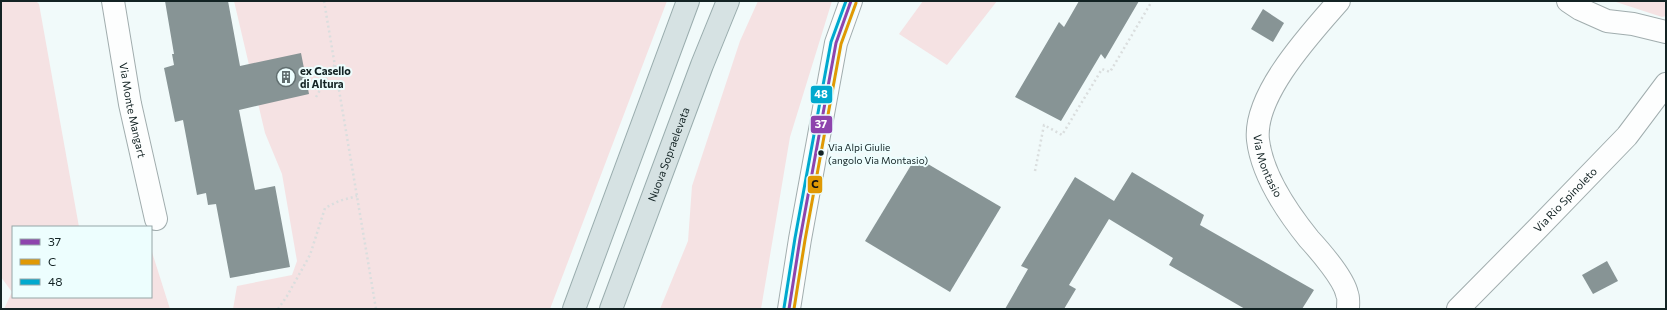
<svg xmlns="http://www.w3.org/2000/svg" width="1667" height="310" font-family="Commissioner,sans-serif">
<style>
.green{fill:#f5e2e3}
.building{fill:#879495}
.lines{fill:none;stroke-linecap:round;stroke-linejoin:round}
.minor-casing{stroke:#a1adae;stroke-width:24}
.tertiary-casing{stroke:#a1adae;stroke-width:24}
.trunk-casing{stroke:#9aadae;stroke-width:24}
.path{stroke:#dadede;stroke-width:2.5;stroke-dasharray:2 3;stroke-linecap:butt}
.minor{stroke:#fdfefe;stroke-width:22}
.tertiary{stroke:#fdfefe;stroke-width:22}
.trunk{stroke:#d6e2e3;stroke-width:22}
.bus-1-casing{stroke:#edfefe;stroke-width:6}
.bus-2-casing{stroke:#edfefe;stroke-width:6}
.bus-3-casing{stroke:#edfefe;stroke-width:6}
.bus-1{stroke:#8e44ad;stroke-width:3}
.bus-2{stroke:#e09904;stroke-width:3}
.bus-3{stroke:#00a9ce;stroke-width:3}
.bus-dot{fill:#132324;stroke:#edfefe;stroke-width:1.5}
.labels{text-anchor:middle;stroke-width:4;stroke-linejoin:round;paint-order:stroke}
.bus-label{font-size:10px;fill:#132324;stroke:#edfefe;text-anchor:start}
.poi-label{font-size:11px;font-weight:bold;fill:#132324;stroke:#edfefe;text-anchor:start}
.street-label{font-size:11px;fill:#132324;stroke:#edfefe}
.line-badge{stroke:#edfefe;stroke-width:1.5}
.badge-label{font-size:11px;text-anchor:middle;font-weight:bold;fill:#fff}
.pale-badge-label{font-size:11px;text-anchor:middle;font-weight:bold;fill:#111}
</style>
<rect width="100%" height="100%" fill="#f1fafa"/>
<g class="green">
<path d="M 1,1 L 36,1 L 39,4 L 79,227 L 13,227 L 13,297 L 151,297 L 151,249 L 170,309 L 4,309 L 12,292 L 1,277 Z"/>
<path d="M 234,1 L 667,1 L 550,309 L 233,309 L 237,286 L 292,275 L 297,261 L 282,174 L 265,133 Z"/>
<path d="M 758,1 L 832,1 L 790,137 L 761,309 L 660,309 L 688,241 L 692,186 L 740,41 Z"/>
<path d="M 923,1 L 997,1 L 947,65 L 899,34 Z"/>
<path d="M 1613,1 L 1666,1 L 1666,16 L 1662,17 Z"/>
</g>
<g class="building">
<path d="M 165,1 L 228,1 L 240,66 L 301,53 L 309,94 L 239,110 L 255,190 L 275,186 L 290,267 L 230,278 L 216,204 L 208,205 L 206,193 L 197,195 L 183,120 L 175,122 L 164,68 L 174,65 L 172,54 L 174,54 Z"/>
<path d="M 1079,1 L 1139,1 L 1105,59 L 1101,54 L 1061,121 L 1015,97 L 1059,22 L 1064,27 Z"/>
<path d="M 1263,9 L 1284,23 L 1273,42 L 1251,29 Z"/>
<path d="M 916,157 L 1001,207 L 950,292 L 865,241 Z"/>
<path d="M 1132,172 L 1204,215 L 1200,225 L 1314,290 L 1302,309 L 1245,309 L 1169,265 L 1173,258 L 1109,219 L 1069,285 L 1076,289 L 1064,309 L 1005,309 L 1028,269 L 1021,266 L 1075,177 L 1114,201 Z"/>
<path d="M 1607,261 L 1618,281 L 1593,294 L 1582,275 Z"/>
</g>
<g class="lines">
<g class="minor-casing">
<g id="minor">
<path id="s1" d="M 113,1 L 130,104 L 156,219"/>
<path id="s2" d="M 1339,1 C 1311,33 1253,95 1258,140 C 1262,175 1288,213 1309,239 C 1320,251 1344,279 1347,294 C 1349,298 1348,304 1348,309"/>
<path d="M 1568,1 L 1580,9 L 1607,21 L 1633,24 L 1666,32"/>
<path id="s3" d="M 1458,309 L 1538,228 L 1627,136 L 1666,84"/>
</g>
</g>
<g class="tertiary-casing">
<path id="tertiary" d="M 789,309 L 800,239 L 836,43 L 851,1"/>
</g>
<g class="trunk-casing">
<g id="trunk">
<path d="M 574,309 L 688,1"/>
<path id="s4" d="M 611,309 L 702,65 L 728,1"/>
</g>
</g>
<g class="path">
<path d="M 324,1 L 376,309"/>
<path d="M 316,97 L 335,64"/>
<path d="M 1035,171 L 1044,125 L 1062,135 L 1102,69 L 1110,72 L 1152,1"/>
<path d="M 278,309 L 287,296 L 310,255 L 325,208 L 339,201 L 357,196"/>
</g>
<use href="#minor" class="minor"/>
<use href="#tertiary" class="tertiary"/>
<use href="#trunk" class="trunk"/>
<g class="bus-1-casing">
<path id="bus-1" d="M 789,309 L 800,239 L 836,43 L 851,1"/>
</g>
<g class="bus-2-casing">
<path id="bus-2" d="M 794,309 L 805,240 L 841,44 L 856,3"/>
</g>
<g class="bus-3-casing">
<path id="bus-3" d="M 784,308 L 795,238 L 831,42 L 846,1"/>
</g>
<use href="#bus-1" class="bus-1"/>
<use href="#bus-2" class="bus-2"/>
<use href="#bus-3" class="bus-3"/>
</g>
<defs>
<g id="building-ring" transform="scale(1)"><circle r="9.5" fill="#edfefe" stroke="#616e6f" stroke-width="1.5"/><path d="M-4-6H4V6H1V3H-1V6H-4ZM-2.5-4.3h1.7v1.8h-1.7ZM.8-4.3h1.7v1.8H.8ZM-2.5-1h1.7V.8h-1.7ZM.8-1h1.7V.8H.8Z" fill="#616e6f"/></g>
</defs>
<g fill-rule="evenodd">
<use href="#building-ring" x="286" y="77"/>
</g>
<circle class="bus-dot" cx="821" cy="153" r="3.5"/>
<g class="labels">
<g class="bus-label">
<text x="828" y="151">Via Alpi Giulie<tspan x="828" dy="13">(angolo Via Montasio)</tspan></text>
</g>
<g class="poi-label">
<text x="300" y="75">ex Casello<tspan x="300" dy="13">di Altura</tspan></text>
</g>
<g class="street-label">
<text dy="4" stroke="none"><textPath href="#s1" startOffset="111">Via Monte Mangart</textPath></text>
<text dy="4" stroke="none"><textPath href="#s4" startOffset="165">Nuova Sopraelevata</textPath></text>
<text dy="4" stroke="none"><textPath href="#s2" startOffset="192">Via Montasio</textPath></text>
<text dy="4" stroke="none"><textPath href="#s3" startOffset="153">Via Rio Spinoleto</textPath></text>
</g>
</g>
<g class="line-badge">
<rect x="810" y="85" width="23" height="19" rx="4" fill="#00a9ce"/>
<rect x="810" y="115" width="23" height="19" rx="4" fill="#8e44ad"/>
<rect x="807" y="175" width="16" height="19" rx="4" fill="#e09904"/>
</g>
<g class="badge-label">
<text x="821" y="98">48</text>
<text x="821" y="128">37</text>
</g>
<g class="pale-badge-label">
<text x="815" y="188">C</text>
</g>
<rect width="1667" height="310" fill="none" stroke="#132324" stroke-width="4"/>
<rect x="12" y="226" width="140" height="72" fill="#edfefe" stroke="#96a6a7"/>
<rect x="20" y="239" width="20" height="6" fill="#8e44ad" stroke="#96a6a7"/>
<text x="48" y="246" font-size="12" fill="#132324">37</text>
<rect x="20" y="259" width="20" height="6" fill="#e09904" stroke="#96a6a7"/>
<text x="48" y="266" font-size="12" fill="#132324">C</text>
<rect x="20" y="279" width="20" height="6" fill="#00a9ce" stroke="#96a6a7"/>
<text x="48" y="286" font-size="12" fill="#132324">48</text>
</svg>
